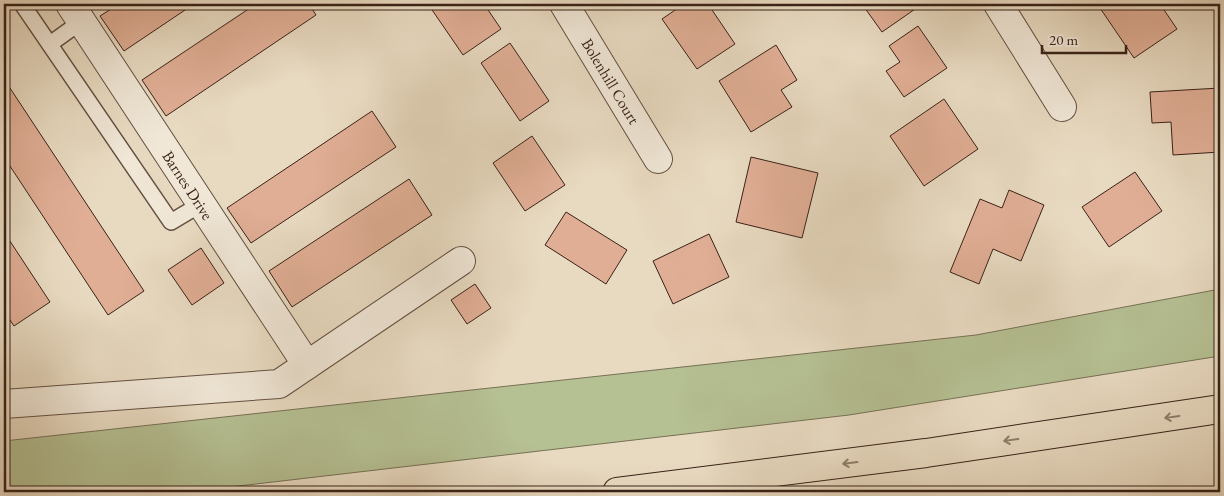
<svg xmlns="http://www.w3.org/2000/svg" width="1224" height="496" font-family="'EB Garamond',serif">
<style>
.green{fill:#b5c093;stroke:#777156}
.building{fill:#e0ae95;stroke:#392218}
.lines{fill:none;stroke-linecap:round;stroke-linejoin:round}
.service-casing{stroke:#655042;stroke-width:18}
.minor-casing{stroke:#655042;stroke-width:30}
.motorway-casing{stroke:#392218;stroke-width:30}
.service{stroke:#f0e7d7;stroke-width:15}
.minor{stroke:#f0e7d7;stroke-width:28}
.motorway{stroke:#e8dac1;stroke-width:28}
.oneway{stroke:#907e6c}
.labels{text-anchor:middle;stroke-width:4;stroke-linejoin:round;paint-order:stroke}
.street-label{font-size:16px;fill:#392218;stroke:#f0e7d7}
</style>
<rect width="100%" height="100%" fill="#e8dac1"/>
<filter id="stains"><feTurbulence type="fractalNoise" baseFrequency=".004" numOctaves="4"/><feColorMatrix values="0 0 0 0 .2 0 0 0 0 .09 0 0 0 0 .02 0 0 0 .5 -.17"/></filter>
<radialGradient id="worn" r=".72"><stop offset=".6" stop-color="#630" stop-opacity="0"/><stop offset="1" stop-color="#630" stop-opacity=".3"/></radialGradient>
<path class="green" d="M 1220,289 L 1220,356 L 849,415 L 187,492 L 4,492 L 4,441 L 976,335 Z"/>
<g class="building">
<path d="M 119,4 L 194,4 L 124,51 L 100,16 Z"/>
<path d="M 256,4 L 309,4 L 316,15 L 166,116 L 142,80 Z"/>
<path d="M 428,4 L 484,4 L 501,29 L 463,55 Z"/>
<path d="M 684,4 L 708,4 L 735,44 L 697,69 L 662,19 Z"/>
<path d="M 862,4 L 916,4 L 918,7 L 882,32 Z"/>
<path d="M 1106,4 L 1160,4 L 1177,29 L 1134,58 L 1100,8 Z"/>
<path d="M 918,26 L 947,68 L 904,97 L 886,71 L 900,62 L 889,46 Z"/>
<path d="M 510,43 L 549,101 L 520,121 L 481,63 Z"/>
<path d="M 776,45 L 797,80 L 781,90 L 792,107 L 751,132 L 719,81 Z"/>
<path d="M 4,79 L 144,291 L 108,315 L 4,157 Z"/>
<path d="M 1220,88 L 1220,152 L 1173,155 L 1171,122 L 1152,123 L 1150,92 Z"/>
<path d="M 944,99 L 978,149 L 924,186 L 890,136 Z"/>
<path d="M 372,111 L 396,147 L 251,243 L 227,208 Z"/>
<path d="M 532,136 L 565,185 L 525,211 L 493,163 Z"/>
<path d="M 751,157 L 818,173 L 802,238 L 736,222 Z"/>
<path d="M 1135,172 L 1162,211 L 1109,247 L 1082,207 Z"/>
<path d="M 409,179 L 432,215 L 292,307 L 269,271 Z"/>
<path d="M 1009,190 L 1044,205 L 1021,261 L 993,249 L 979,284 L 950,272 L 980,199 L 1002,208 Z"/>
<path d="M 566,212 L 627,250 L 606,284 L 545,245 Z"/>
<path d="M 4,232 L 50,302 L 14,326 L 4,311 Z"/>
<path d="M 709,234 L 729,277 L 673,304 L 653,261 Z"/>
<path d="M 201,248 L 224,283 L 192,305 L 168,270 Z"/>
<path d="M 475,284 L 491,308 L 467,324 L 451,300 Z"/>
</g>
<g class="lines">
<g class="service-casing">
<g id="service">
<path d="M 22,4 L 171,222 L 201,204"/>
<path d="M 50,44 L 82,21"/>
</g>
</g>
<g class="minor-casing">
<g id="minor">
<path d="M 70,4 L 307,365"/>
<path d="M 564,4 L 658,159"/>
<path d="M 998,4 L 1062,107"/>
<path d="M 4,404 L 279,384 L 461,261"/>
</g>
</g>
<g class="motorway-casing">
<path id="motorway" d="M 617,492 L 926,453 L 1220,409"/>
</g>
<use href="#service" class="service"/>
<use href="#minor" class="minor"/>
<use href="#motorway" class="motorway"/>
</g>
<defs><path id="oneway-shaft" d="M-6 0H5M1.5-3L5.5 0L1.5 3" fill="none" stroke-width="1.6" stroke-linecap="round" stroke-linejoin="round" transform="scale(1.25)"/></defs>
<g class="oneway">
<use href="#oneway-shaft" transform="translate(1172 417) rotate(172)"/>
<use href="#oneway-shaft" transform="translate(1011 440) rotate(172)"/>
<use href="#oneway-shaft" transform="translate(850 463) rotate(173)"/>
</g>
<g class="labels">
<g class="street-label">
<text transform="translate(611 81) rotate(59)" y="6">Bolenhill Court</text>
<text transform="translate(188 185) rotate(57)" y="6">Barnes Drive</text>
</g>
</g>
<rect width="1224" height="496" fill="none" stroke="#e8dac1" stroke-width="20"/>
<rect x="5" y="5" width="1214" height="486" fill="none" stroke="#392218" stroke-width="2.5"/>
<rect x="10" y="10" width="1204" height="476" fill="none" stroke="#392218"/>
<path d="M1042 45v8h84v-8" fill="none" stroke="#392218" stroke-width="2.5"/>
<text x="1049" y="45" font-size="15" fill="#392218" stroke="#f0e7d7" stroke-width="4" paint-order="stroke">20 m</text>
<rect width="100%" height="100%" filter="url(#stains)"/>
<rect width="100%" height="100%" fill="url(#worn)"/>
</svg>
